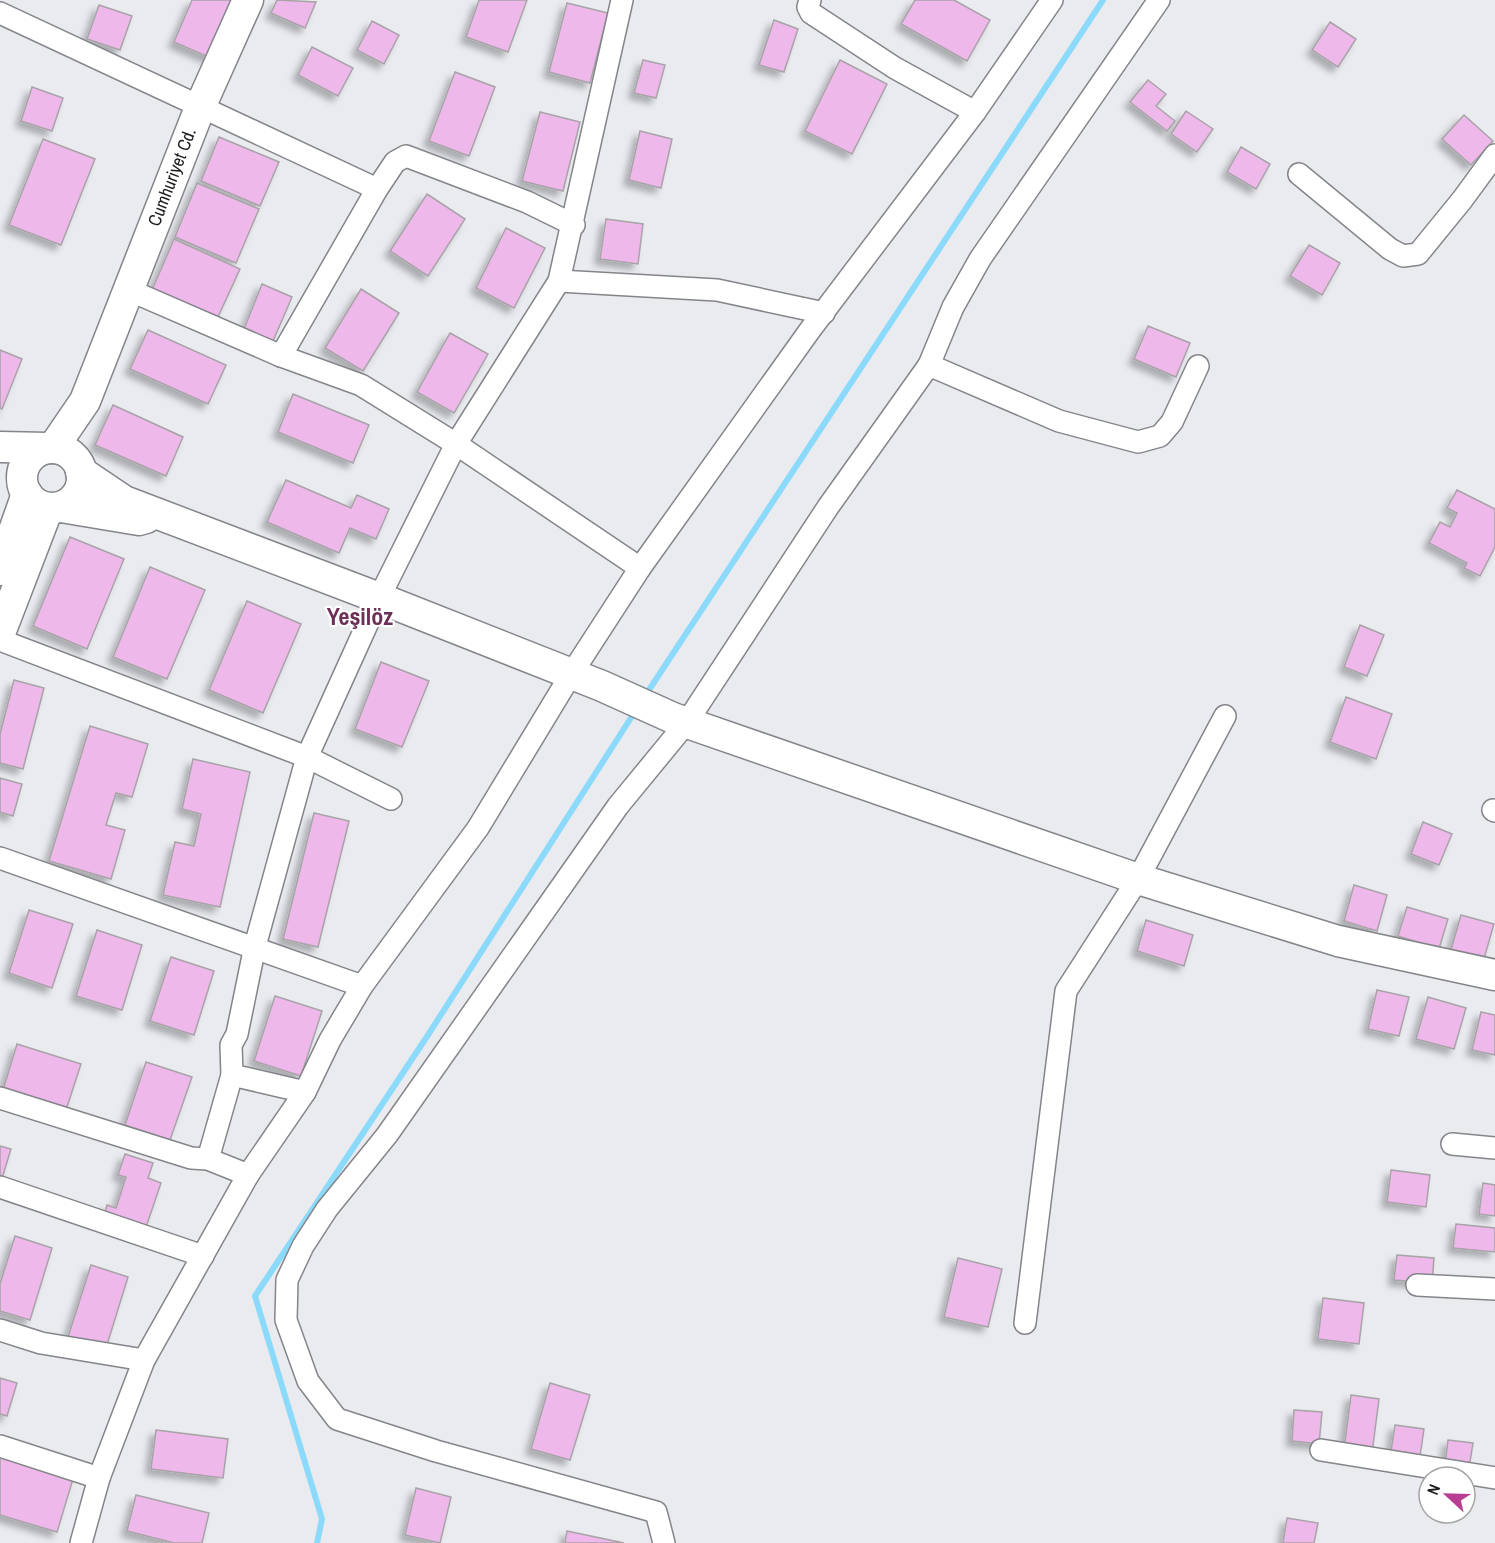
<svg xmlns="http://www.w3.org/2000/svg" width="1495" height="1543" font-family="'Archivo Narrow',sans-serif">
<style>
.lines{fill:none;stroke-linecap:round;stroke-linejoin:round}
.stream{stroke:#8bdafc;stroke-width:6}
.building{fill:#efb8eb;stroke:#a7a3a7;stroke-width:1.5;filter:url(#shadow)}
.street-casing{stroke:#838589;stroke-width:24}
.secondary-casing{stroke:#838589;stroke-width:33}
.street{stroke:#fff;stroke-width:21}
.secondary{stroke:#fff;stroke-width:30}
.labels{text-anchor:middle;stroke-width:4.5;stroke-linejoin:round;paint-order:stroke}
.street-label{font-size:18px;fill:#1b1c1d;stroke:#fff}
.district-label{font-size:24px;font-weight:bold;fill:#6c3057;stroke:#fff}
</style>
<defs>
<filter id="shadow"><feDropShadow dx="-5.5" dy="5.5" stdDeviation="3" flood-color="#0004"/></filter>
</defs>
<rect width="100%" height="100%" fill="#e9ebef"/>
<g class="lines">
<g class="stream">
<path d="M 645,696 L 1103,0"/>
<path d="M 317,1543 L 322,1519 L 255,1296 L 428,1035 L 636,710"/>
</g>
</g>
<g class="building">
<path d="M 192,0 L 238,0 L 213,59 L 174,42 Z"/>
<path d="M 277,0 L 316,2 L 305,28 L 271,13 Z"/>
<path d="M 479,0 L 527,0 L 508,52 L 466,37 Z"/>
<path d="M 915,0 L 954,0 L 990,20 L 967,61 L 901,24 Z"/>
<path d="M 567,3 L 608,13 L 590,83 L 549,72 Z"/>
<path d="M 99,5 L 132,16 L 120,50 L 87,39 Z"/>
<path d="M 774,20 L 798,29 L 784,72 L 759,65 Z"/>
<path d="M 372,21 L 399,35 L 384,64 L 357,50 Z"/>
<path d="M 1330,22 L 1356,39 L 1338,67 L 1312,50 Z"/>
<path d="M 312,47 L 353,68 L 338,96 L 298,75 Z"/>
<path d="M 643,60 L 665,65 L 656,98 L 634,93 Z"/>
<path d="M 840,60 L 887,84 L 852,154 L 805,131 Z"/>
<path d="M 455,72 L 495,87 L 469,156 L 429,141 Z"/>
<path d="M 1148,80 L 1166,94 L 1156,106 L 1175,121 L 1167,131 L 1130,102 Z"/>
<path d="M 32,87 L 63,98 L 52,131 L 21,121 Z"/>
<path d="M 1186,111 L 1213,129 L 1197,152 L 1171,134 Z"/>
<path d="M 540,112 L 580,122 L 563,191 L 522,181 Z"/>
<path d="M 1464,115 L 1493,141 L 1471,165 L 1442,139 Z"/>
<path d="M 640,131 L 672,139 L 661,188 L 629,180 Z"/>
<path d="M 219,137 L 279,162 L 260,206 L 201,181 Z"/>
<path d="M 43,139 L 95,159 L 61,245 L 9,225 Z"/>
<path d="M 1241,147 L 1270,164 L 1256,189 L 1227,172 Z"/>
<path d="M 197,183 L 259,209 L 236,263 L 175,237 Z"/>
<path d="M 427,194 L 465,219 L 428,276 L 390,251 Z"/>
<path d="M 606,219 L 643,224 L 638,264 L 600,259 Z"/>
<path d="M 506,228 L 545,248 L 514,308 L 476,288 Z"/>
<path d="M 174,239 L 240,269 L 217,319 L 152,290 Z"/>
<path d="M 1309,245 L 1340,263 L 1322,295 L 1290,276 Z"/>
<path d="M 262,284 L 292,297 L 273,341 L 244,329 Z"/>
<path d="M 361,289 L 399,313 L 363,371 L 325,348 Z"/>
<path d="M 1148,326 L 1190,343 L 1176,377 L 1134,359 Z"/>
<path d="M 148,330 L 226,365 L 208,404 L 130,369 Z"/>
<path d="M 450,333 L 488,354 L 454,413 L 417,392 Z"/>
<path d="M 0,350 L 22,359 L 2,409 L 0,408 Z"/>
<path d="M 293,394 L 369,425 L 353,463 L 278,432 Z"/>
<path d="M 113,405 L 183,437 L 166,476 L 95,445 Z"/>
<path d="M 286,480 L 351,508 L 357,495 L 389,509 L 376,539 L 350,528 L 339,553 L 267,522 Z"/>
<path d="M 1457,490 L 1495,509 L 1495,547 L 1480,576 L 1464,568 L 1467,563 L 1429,543 L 1440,522 L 1450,527 L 1457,513 L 1447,508 Z"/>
<path d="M 70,537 L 124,559 L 87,649 L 33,626 Z"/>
<path d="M 150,567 L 205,590 L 167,679 L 113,657 Z"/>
<path d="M 247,601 L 301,624 L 263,713 L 209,690 Z"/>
<path d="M 1360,625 L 1384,635 L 1367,676 L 1344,667 Z"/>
<path d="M 381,662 L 429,681 L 402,747 L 355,729 Z"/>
<path d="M 14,680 L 44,688 L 23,769 L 0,763 L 0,734 Z"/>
<path d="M 1346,697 L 1392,714 L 1376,759 L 1330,742 Z"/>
<path d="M 90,726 L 148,744 L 132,797 L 116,793 L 106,825 L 125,830 L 111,879 L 49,861 Z"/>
<path d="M 193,759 L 250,772 L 220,907 L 163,895 L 175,842 L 194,846 L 201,814 L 182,809 Z"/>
<path d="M 0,778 L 22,784 L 13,816 L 0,812 Z"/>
<path d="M 314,813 L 349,821 L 318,947 L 283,939 Z"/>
<path d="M 1423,822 L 1452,834 L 1439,865 L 1411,854 Z"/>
<path d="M 1354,885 L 1387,895 L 1377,931 L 1344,921 Z"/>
<path d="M 1407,907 L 1448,919 L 1439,949 L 1398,936 Z"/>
<path d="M 29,910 L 73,924 L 52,988 L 9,973 Z"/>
<path d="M 1461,915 L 1494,924 L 1483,962 L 1450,953 Z"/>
<path d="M 1146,920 L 1193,935 L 1184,966 L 1137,951 Z"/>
<path d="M 97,930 L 142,945 L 122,1010 L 76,996 Z"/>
<path d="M 171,957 L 214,971 L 194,1035 L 150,1021 Z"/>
<path d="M 1377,990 L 1409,997 L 1399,1036 L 1368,1029 Z"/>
<path d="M 275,996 L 322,1011 L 301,1076 L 254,1061 Z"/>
<path d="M 1428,997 L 1466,1008 L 1454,1049 L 1416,1039 Z"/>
<path d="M 1481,1012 L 1495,1015 L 1495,1055 L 1472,1050 Z"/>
<path d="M 17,1044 L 81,1064 L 66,1110 L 3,1090 Z"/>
<path d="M 146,1062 L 192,1077 L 170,1140 L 125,1125 Z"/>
<path d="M 0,1146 L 11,1149 L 0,1185 Z"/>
<path d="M 125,1154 L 153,1163 L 148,1178 L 161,1183 L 145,1230 L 104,1216 L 107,1205 L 116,1208 L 126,1177 L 118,1175 Z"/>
<path d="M 1391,1170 L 1430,1175 L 1426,1207 L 1387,1202 Z"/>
<path d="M 1483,1183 L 1495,1185 L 1495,1216 L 1479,1214 Z"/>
<path d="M 1456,1224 L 1495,1228 L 1495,1252 L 1453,1248 Z"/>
<path d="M 15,1236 L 52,1248 L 30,1320 L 0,1311 L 0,1284 Z"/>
<path d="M 1397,1255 L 1434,1258 L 1432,1283 L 1394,1280 Z"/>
<path d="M 958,1258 L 1002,1269 L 988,1327 L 944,1317 Z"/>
<path d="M 91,1265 L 128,1277 L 106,1348 L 68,1337 Z"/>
<path d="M 1323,1298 L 1364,1303 L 1359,1344 L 1318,1339 Z"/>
<path d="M 0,1378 L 17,1383 L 7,1416 L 0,1414 Z"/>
<path d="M 550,1383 L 590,1395 L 570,1460 L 531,1449 Z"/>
<path d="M 1351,1395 L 1379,1399 L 1372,1453 L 1344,1449 Z"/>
<path d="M 1294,1410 L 1322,1412 L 1319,1444 L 1292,1441 Z"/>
<path d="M 1395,1425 L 1424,1429 L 1419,1463 L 1390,1458 Z"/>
<path d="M 156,1430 L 228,1439 L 223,1478 L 151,1469 Z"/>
<path d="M 1448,1440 L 1473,1443 L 1469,1468 L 1445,1465 Z"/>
<path d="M 0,1457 L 73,1479 L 57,1532 L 0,1515 Z"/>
<path d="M 416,1488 L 451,1497 L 440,1543 L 405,1535 Z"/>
<path d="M 136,1495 L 209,1513 L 202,1543 L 174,1543 L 127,1531 Z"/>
<path d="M 1287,1518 L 1318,1523 L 1314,1543 L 1283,1543 Z"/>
<path d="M 567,1531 L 624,1543 L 565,1543 Z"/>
</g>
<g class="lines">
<g class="street-casing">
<g id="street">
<path d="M 810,0 L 808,7 L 811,13 L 895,68 L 975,112"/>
<path d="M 0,13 L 377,189"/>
<path d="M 1299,174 L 1390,249 L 1403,256 L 1418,254 L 1462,200 L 1495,155"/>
<path d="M 559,281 L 717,290 L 824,313"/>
<path d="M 129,290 L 281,356 L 361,385 L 456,444 L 640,568"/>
<path d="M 281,356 L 377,189 L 395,162 L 406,156 L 527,202 L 574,225"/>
<path d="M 929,365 L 953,307 L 980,259 L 1159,0"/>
<path d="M 0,640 L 307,757 L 391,799"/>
<path d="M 1493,810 L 1495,811"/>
<path d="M 0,858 L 362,986"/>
<path d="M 232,1075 L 305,1092"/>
<path d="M 0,1098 L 191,1158 L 208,1159 L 248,1175"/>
<path d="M 1452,1144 L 1495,1148"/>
<path d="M 208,1159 L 232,1075 L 231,1045 L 237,1034 L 255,946 L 307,757 L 379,598 L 456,444 L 559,281 L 622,0"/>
<path d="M 0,1187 L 203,1256"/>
<path d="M 1417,1285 L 1495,1289"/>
<path d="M 1025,1323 L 1066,991 L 1138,879 L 1225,716"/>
<path d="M 0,1330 L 41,1343 L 144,1360"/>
<path d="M 0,1446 L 99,1478"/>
<path d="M 1321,1450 L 1495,1478"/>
<path d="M 81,1543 L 99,1478 L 144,1360 L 248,1175 L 305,1092 L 330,1040 L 362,986 L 478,828 L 570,676 L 640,568 L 810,330 L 975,112 L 1052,0"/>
<path d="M 664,1543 L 656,1512 L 436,1451 L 337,1419 L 308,1381 L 286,1320 L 287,1280 L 303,1246 L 327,1209 L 387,1135 L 618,806 L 687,722 L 828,507 L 929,365 L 1059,421 L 1138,442 L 1160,436 L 1172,422 L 1198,366"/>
</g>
</g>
<g class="secondary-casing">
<g id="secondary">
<path d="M 0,447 L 48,448"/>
<circle cx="52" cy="478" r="30"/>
<path d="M 53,448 L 85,401 L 201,105 L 248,0"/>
<path d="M 81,472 L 124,501 L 379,598 L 602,686 L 673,718 L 1138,879 L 1338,941 L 1495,975"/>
<path d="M 61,507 L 139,520 L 146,518"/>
<path d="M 0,570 L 27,494"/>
<path d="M 0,633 L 48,508"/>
</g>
</g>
<use href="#street" class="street"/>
<use href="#secondary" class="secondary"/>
</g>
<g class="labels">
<g class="street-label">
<text transform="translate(172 177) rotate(-69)" y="6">Cumhuriyet Cd.</text>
</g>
<g class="district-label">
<text x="360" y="625">Yeşilöz</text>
</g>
</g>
<g transform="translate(1447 1495) rotate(292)"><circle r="28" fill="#ffffff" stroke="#a4a4a5" stroke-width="1.5"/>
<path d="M0-4.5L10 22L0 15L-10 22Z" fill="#b83e91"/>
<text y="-9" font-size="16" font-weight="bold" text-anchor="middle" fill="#1b1c1d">N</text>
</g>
</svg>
